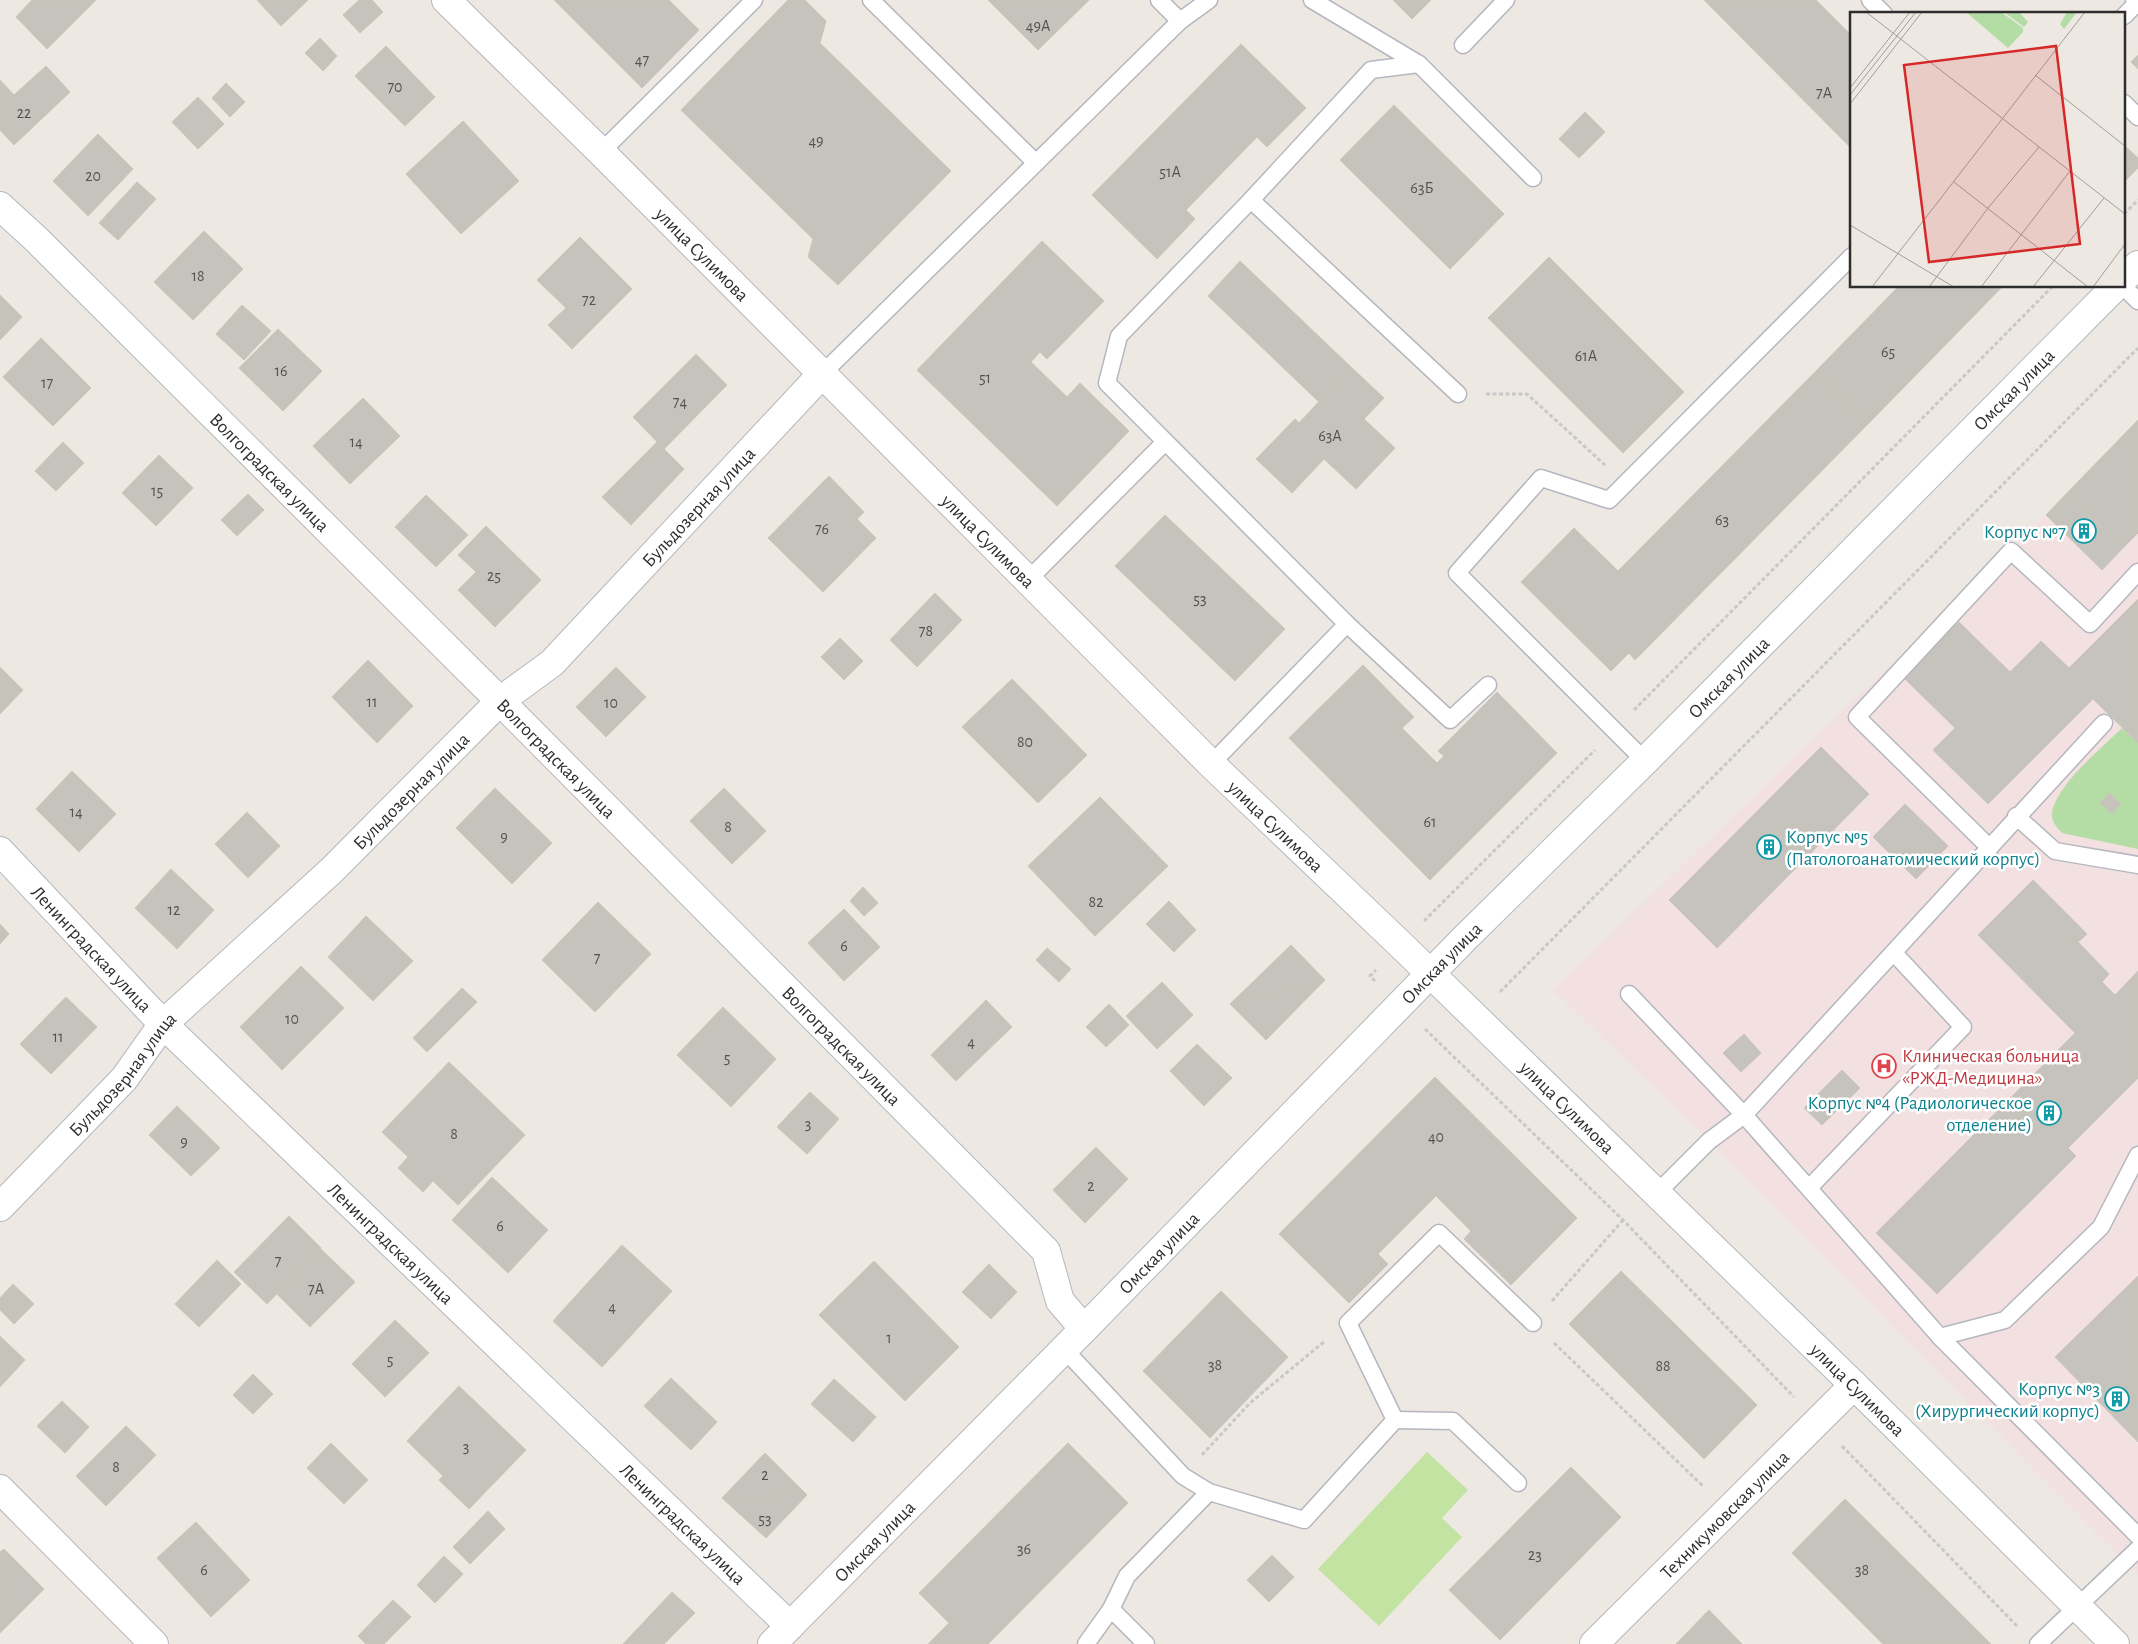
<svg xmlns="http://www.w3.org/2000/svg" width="2138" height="1644" font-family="'Alegreya Sans',sans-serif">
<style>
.medical{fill:#f2e1e0}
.green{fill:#b3dda4;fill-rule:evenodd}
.pitch{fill:#c2e3a2}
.building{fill:#c6c3bd;stroke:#c9c5bb}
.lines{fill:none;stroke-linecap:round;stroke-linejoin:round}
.service-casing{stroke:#b5b6bf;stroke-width:19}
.minor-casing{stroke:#b5b6bf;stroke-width:30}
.tertiary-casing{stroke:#b5b6bf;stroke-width:30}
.path{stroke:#c8c8c8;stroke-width:3;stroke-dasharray:4 2.5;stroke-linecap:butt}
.service{stroke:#fff;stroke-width:16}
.minor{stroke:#fff;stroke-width:28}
.tertiary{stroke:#fff;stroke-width:28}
.labels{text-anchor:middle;stroke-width:5;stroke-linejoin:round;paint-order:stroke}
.number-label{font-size:16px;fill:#535251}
.street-label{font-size:19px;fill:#2d2d2d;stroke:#fff}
.culture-label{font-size:19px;fill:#0d838f;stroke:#fff;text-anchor:end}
.health-label{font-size:19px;fill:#be3a42;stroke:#fff;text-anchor:start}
.inset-road{fill:none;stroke:#a09e9a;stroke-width:1}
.view{fill:#d62828;fill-opacity:0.15;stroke:#d62828;stroke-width:2.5}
.inset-edge{fill:none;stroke:#2d2d2d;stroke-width:2.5}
</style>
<rect width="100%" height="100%" fill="#ede9e2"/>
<path class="medical" d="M 2138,420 L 2138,1575 L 1709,1141 L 1553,990 L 2046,515 Z"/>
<path class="green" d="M 2122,728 L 2138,743 L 2138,849 L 2062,833 C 2057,827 2051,822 2052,813 C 2056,785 2102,748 2122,728 ZM 2109,793 L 2121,804 L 2112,813 L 2100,803 Z"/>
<path class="pitch" d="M 1427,1452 L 1468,1490 L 1442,1518 L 1462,1537 L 1379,1626 L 1318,1569 Z"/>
<g class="building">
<path d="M 32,0 L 96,0 L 47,49 L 16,17 Z"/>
<path d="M 257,0 L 308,0 L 281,26 Z"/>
<path d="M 359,0 L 372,0 L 383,12 L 360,33 L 343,15 Z"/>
<path d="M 554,0 L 669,0 L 699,30 L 642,88 Z"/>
<path d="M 788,0 L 805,0 L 826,21 L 820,43 L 951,171 L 838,285 L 808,257 L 813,239 L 681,110 Z"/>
<path d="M 988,0 L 1089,0 L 1038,50 Z"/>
<path d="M 1393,0 L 1431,0 L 1412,19 Z"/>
<path d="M 1704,0 L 1816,0 L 1852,36 L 1852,149 Z"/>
<path d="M 320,38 L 337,56 L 323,71 L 305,53 Z"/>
<path d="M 1241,44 L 1306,108 L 1267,147 L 1257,137 L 1186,210 L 1195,219 L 1157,259 L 1092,195 Z"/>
<path d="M 386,46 L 435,97 L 405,126 L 355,76 Z"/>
<path d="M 2138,55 L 2138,69 L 2131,62 Z"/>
<path d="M 46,66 L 70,92 L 14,145 L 0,130 L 0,80 L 14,95 Z"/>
<path d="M 226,83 L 245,102 L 230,117 L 212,98 Z"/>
<path d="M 198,97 L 224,124 L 198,149 L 172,122 Z"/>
<path d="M 1394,105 L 1504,214 L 1450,269 L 1340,160 Z"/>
<path d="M 1585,112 L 1605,132 L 1579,158 L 1559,139 Z"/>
<path d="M 463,121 L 519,181 L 461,234 L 406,174 Z"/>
<path d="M 98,134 L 133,169 L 88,216 L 53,181 Z"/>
<path d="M 2124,145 L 2138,158 L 2138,168 L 2124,182 Z"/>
<path d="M 137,182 L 156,199 L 118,240 L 99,223 Z"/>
<path d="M 204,231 L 243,269 L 193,320 L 154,282 Z"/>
<path d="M 580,237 L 632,289 L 572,349 L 548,325 L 566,308 L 537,280 Z"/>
<path d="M 1042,241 L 1104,301 L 1047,359 L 1040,352 L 1031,362 L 1067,397 L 1080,383 L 1129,431 L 1057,506 L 917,370 Z"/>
<path d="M 1549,257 L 1684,392 L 1623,453 L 1488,318 Z"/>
<path d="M 1240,261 L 1351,367 L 1319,402 L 1208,296 Z"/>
<path d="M 1899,286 L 2003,286 L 1868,424 L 1815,372 Z"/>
<path d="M 0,295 L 22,317 L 0,340 Z"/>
<path d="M 242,305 L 271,331 L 244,360 L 216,334 Z"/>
<path d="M 278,329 L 322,371 L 283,411 L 239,368 Z"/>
<path d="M 41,338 L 91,388 L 53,426 L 3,377 Z"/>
<path d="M 696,354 L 727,385 L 664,449 L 633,417 Z"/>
<path d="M 1351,367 L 1384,398 L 1364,419 L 1395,448 L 1356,489 L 1324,459 L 1292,493 L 1256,459 L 1295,419 L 1299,423 Z"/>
<path d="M 1815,372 L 1868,424 L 1635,660 L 1629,653 L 1611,671 L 1521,582 L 1574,528 L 1618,571 Z"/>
<path d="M 363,398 L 400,436 L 350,484 L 313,446 Z"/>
<path d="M 2138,420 L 2138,533 L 2123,548 L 2066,494 Z"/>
<path d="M 63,442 L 84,463 L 56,491 L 35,471 Z"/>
<path d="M 657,442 L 684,469 L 631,525 L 602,497 Z"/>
<path d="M 159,455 L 193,488 L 156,526 L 122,493 Z"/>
<path d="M 829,476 L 864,512 L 857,519 L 876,538 L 823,592 L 768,538 Z"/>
<path d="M 248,494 L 264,510 L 237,536 L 221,520 Z"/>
<path d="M 2066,494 L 2123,548 L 2102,570 L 2046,515 Z"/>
<path d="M 426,495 L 468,535 L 436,567 L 395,527 Z"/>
<path d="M 1165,515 L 1285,629 L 1235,681 L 1115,566 Z"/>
<path d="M 486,526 L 541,580 L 495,627 L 458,590 L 476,572 L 458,555 Z"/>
<path d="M 935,593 L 962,620 L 917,667 L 890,640 Z"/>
<path d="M 2138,599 L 2138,743 L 2093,699 L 1988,804 L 1933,750 L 1955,728 L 1904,678 L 1959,622 L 2010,672 L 2041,641 L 2069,668 Z"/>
<path d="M 840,638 L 863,661 L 844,680 L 821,657 Z"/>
<path d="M 368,660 L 413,706 L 377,743 L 332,697 Z"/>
<path d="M 1363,665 L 1414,717 L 1402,728 L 1437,763 L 1444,756 L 1438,751 L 1497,692 L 1557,753 L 1430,880 L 1289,738 Z"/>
<path d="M 0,667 L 23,690 L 0,714 Z"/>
<path d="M 616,667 L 646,697 L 606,737 L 576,707 Z"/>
<path d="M 1012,679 L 1087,755 L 1038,803 L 962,727 Z"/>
<path d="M 1821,747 L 1869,794 L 1717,948 L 1669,900 Z"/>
<path d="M 72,771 L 116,814 L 79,852 L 36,809 Z"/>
<path d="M 495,788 L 552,843 L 512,884 L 456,828 Z"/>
<path d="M 724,788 L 766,831 L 732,864 L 690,821 Z"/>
<path d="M 2109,793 L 2121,804 L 2112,814 L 2100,803 Z"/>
<path d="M 1100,797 L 1168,866 L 1095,936 L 1028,866 Z"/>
<path d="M 1905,804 L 1948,846 L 1916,879 L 1873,837 Z"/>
<path d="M 247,812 L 280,846 L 248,878 L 215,844 Z"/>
<path d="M 171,869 L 214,910 L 177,949 L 135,908 Z"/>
<path d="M 2033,880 L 2087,934 L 2078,942 L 2109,974 L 2102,982 L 2115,995 L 2138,971 L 2138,1078 L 2068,1148 L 2076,1156 L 1937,1294 L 1876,1233 L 2075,1033 L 1978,935 Z"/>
<path d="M 863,887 L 878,903 L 864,916 L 850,901 Z"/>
<path d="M 1169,901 L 1196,930 L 1174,952 L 1146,924 Z"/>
<path d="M 598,902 L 651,954 L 595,1012 L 542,960 Z"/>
<path d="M 844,909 L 880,947 L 844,981 L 808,943 Z"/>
<path d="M 366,916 L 413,961 L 373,1001 L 328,957 Z"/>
<path d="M 0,924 L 9,934 L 0,944 Z"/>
<path d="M 1291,945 L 1325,980 L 1230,1004 Z"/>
<path d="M 1047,948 L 1071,969 L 1059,982 L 1036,960 Z"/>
<path d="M 301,966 L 344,1008 L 282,1070 L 240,1027 Z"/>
<path d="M 1325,980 L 1266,1040 L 1230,1004 Z"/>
<path d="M 1162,982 L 1193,1015 L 1157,1049 L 1126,1016 Z"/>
<path d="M 462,988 L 477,1002 L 427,1052 L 413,1038 Z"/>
<path d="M 66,997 L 97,1027 L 51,1074 L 20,1044 Z"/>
<path d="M 986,1000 L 1012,1027 L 956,1081 L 931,1055 Z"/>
<path d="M 1109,1004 L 1129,1025 L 1106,1047 L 1086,1027 Z"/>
<path d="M 723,1007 L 776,1059 L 731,1107 L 677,1055 Z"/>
<path d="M 1744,1034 L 1761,1053 L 1741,1072 L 1723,1053 Z"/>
<path d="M 1197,1044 L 1232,1078 L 1204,1106 L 1170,1071 Z"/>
<path d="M 449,1062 L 525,1135 L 458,1205 L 433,1181 L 423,1192 L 398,1168 L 408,1157 L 382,1132 Z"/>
<path d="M 1842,1070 L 1860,1088 L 1822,1125 L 1804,1108 Z"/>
<path d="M 1435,1077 L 1577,1218 L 1511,1285 L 1464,1239 L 1471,1231 L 1436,1196 L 1378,1254 L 1388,1264 L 1349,1303 L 1279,1234 Z"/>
<path d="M 810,1092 L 839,1119 L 807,1154 L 777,1127 Z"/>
<path d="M 177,1106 L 220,1148 L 191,1176 L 149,1135 Z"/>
<path d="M 1096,1147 L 1128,1179 L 1085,1223 L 1053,1190 Z"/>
<path d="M 492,1177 L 548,1230 L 508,1273 L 452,1220 Z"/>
<path d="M 289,1216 L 321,1248 L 267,1304 L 234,1272 Z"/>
<path d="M 622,1245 L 672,1291 L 602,1367 L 553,1321 Z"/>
<path d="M 321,1249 L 355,1282 L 310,1327 L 277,1294 Z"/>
<path d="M 217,1260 L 241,1284 L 199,1327 L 175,1304 Z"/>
<path d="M 874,1261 L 959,1347 L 905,1401 L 819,1315 Z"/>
<path d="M 989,1264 L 1017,1292 L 991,1319 L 962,1292 Z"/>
<path d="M 1621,1271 L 1757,1405 L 1704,1459 L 1569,1324 Z"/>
<path d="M 2138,1276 L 2138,1442 L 2055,1357 Z"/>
<path d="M 13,1284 L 34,1304 L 14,1324 L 0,1310 L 0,1298 Z"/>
<path d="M 1221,1291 L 1288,1357 L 1210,1438 L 1143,1371 Z"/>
<path d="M 395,1320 L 429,1353 L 385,1397 L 352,1364 Z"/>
<path d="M 0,1336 L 25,1360 L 0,1387 Z"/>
<path d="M 253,1374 L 273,1394 L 253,1414 L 233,1395 Z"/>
<path d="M 671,1378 L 717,1422 L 691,1450 L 644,1406 Z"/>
<path d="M 834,1379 L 876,1417 L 853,1442 L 811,1404 Z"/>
<path d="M 459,1386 L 526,1450 L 469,1509 L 439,1480 L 443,1476 L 407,1441 Z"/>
<path d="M 62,1401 L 89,1427 L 65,1453 L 37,1426 Z"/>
<path d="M 126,1426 L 156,1455 L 106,1506 L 76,1476 Z"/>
<path d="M 331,1443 L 368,1480 L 344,1504 L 307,1468 Z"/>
<path d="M 1068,1443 L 1128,1503 L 988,1644 L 928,1644 L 949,1623 L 919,1593 Z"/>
<path d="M 765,1453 L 807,1495 L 722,1498 Z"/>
<path d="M 1571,1467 L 1621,1517 L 1500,1640 L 1449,1590 Z"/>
<path d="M 807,1495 L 766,1538 L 722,1498 Z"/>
<path d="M 1845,1499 L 1991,1644 L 1883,1644 L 1792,1553 Z"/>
<path d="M 488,1511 L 505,1529 L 470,1564 L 453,1547 Z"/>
<path d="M 196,1522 L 250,1580 L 211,1617 L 157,1558 Z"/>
<path d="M 4,1549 L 44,1589 L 0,1633 L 0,1552 Z"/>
<path d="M 1272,1555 L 1294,1577 L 1269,1602 L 1247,1580 Z"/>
<path d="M 444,1556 L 463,1574 L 435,1603 L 417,1585 Z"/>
<path d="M 672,1592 L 652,1644 L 623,1644 Z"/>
<path d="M 672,1592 L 695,1613 L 664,1644 L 652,1644 Z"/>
<path d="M 393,1600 L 411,1617 L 384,1644 L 366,1644 L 358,1636 Z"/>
<path d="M 1709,1610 L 1742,1644 L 1676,1644 Z"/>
</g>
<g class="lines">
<g class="service-casing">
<g id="service">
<path d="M 871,0 L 1036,163"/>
<path d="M 1159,0 L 1180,21"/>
<path d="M 1312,0 L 1419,64"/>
<path d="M 1870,0 L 1884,14"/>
<path d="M 2124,16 L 2137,3 L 2134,0"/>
<path d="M 1463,45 L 1506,0"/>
<path d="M 2124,103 L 2138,117"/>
<path d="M 601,152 L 754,0"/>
<path d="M 1251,200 L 1371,70 L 1419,64 L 1533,178"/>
<path d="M 2123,286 L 2138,301"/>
<path d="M 821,375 L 1180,21 L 1209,0"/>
<path d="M 1458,394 L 1251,200 L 1119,336 L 1107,383 L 1347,624 L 1450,720 L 1488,685"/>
<path d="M 1027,581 L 1165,442"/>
<path d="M 1645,761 L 1457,573 L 1541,478 L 1609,500 L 1852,256"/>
<path d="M 1211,764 L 1347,624"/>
<path d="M 2016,816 L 2055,851 L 2138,865"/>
<path d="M 1990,848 L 1857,717 L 2011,551 L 2090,624 L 2138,572"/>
<path d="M 1629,994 L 1744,1115 L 1940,1337 L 2138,1536"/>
<path d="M 1809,1188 L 1963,1027 L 1894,953"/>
<path d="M 1656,1194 L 1709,1141 L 1744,1115 L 2104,723"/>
<path d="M 1940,1337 L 2005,1320 L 2101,1227 L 2138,1155"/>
<path d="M 1064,1349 L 1183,1476 L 1209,1492 L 1127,1576 L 1111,1609 L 1086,1644"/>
<path d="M 1395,1420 L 1453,1421 L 1518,1483"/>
<path d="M 1209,1492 L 1304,1520 L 1395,1420 L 1348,1323 L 1439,1233 L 1533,1323"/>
<path d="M 1111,1609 L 1146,1644"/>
<path d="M 2038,1644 L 2138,1549"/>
</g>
</g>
<g class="minor-casing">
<g id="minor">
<path id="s1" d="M 446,0 L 601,152 L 1211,764 L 1401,945 L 1854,1385 L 2115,1644"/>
<path id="s2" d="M 0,206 L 36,239 L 500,701 L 1046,1251 L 1060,1301 L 1084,1329"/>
<path id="s3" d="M 0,851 L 163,1024 L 790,1626"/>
<path id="s4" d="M 0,1207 L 124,1079 L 163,1024 L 332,870 L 500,701 L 552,663 L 821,375"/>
<path d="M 0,1489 L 154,1644"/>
<path id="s5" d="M 1594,1644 L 1854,1385"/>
</g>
</g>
<g class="tertiary-casing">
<g id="tertiary">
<path d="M 2124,278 L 2138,265"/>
<path id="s6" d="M 772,1644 L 1084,1329 L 1464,939 L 1645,761 L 2116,286"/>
</g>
</g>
<g class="path">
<path d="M 2124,214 L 2138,200"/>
<path d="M 1486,394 L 1527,394 L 1605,465"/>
<path d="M 1634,710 L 2053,286"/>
<path d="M 1424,921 L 1595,750"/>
<path d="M 1375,981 L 1370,976 L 1376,970"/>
<path d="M 1500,992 L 2138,348"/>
<path d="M 1425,1029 L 1623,1220 L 1794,1397"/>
<path d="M 1552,1301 L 1623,1220"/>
<path d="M 1554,1343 L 1704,1487"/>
<path d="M 1842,1446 L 2017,1626"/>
<path d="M 1202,1455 L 1250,1403 L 1325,1341"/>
</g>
<use href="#service" class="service"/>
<use href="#minor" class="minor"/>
<use href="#tertiary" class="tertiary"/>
</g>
<defs>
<g id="building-ring" transform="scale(1.25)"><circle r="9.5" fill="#fff" stroke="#0f9aa8" stroke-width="1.5"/><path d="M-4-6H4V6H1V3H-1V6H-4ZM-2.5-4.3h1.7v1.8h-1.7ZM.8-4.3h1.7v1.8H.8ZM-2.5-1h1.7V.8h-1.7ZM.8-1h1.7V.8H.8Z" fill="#0f9aa8"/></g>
<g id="hospital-ring" transform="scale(1.25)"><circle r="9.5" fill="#fff" stroke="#e0444e" stroke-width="1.5"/><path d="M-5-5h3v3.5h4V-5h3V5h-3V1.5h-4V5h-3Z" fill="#e0444e"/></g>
</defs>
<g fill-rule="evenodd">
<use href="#building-ring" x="2084" y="531"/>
<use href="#building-ring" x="1769" y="847"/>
<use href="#hospital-ring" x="1884" y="1066"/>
<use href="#building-ring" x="2049" y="1113"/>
<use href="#building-ring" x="2117" y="1399"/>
</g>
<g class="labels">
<g class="number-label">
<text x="1038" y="31">49А</text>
<text x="642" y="65">47</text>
<text x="395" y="92">70</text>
<text x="1824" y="98">7А</text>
<text x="24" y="118">22</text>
<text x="816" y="146">49</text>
<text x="1170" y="177">51А</text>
<text x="93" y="181">20</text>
<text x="1422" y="193">63Б</text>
<text x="198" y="281">18</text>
<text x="589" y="305">72</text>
<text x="1888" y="357">65</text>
<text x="1586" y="361">61А</text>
<text x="281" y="376">16</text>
<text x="985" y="383">51</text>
<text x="47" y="388">17</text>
<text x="680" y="407">74</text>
<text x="1330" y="441">63А</text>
<text x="356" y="447">14</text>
<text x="157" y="496">15</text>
<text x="1722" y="525">63</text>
<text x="822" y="534">76</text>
<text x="494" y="581">25</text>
<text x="1200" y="604">53</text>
<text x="926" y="636">78</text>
<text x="372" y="707">11</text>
<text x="611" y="708">10</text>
<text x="1025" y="747">80</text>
<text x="76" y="817">14</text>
<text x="1430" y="827">61</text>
<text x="728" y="832">8</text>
<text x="504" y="842">9</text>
<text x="1096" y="907">82</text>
<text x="174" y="915">12</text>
<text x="844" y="951">6</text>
<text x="597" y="963">7</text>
<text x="292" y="1024">10</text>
<text x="58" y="1042">11</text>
<text x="971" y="1047">4</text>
<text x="727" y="1063">5</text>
<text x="808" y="1129">3</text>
<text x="454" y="1139">8</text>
<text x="1436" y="1142">40</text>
<text x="184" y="1147">9</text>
<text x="1091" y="1191">2</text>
<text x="500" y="1231">6</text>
<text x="278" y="1266">7</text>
<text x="316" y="1294">7А</text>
<text x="612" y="1312">4</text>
<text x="889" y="1343">1</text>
<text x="390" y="1365">5</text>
<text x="1215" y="1370">38</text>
<text x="1663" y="1371">88</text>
<text x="466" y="1452">3</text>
<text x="116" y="1472">8</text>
<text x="765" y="1480">2</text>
<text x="765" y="1524">53</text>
<text x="1024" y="1554">36</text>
<text x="1535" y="1560">23</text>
<text x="204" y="1575">6</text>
<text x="1862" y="1575">38</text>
</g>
<g class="street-label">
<text dy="7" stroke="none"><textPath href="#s1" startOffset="361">улица Сулимова</textPath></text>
<text dy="7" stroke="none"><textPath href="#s6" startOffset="1765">Омская улица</textPath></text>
<text dy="7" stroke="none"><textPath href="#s2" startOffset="379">Волгоградская улица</textPath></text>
<text dy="7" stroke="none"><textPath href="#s4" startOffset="991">Бульдозерная улица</textPath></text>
<text dy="7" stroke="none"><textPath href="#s1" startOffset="766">улица Сулимова</textPath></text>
<text dy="7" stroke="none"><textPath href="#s6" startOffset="1360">Омская улица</textPath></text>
<text dy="7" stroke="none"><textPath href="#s2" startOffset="784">Волгоградская улица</textPath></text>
<text dy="7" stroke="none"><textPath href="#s4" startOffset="586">Бульдозерная улица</textPath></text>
<text dy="7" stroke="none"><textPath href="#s1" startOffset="1171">улица Сулимова</textPath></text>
<text dy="7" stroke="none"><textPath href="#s3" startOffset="134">Ленинградская улица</textPath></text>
<text dy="7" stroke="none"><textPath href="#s6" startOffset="955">Омская улица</textPath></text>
<text dy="7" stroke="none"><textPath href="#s2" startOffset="1189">Волгоградская улица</textPath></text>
<text dy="7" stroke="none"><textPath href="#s4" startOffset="181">Бульдозерная улица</textPath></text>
<text dy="7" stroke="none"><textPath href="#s1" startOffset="1576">улица Сулимова</textPath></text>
<text dy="7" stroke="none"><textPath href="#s3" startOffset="554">Ленинградская улица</textPath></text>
<text dy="7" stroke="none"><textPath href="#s6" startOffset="550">Омская улица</textPath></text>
<text dy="7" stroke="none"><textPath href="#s1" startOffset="1981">улица Сулимова</textPath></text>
<text dy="7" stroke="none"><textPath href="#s5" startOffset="184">Техникумовская улица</textPath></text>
<text dy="7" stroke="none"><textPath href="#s3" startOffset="959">Ленинградская улица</textPath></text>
<text dy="7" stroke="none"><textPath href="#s6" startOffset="145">Омская улица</textPath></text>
</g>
<g class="culture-label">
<text x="2066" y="538">Корпус №7</text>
<text x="1786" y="843" text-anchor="start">Корпус №5<tspan x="1786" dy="22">(Патологоанатомический корпус)</tspan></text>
<text x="2032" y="1109">Корпус №4 (Радиологическое<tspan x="2032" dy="22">отделение)</tspan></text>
<text x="2100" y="1395">Корпус №3<tspan x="2100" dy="22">(Хирургический корпус)</tspan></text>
</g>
<g class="health-label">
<text x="1902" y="1062">Клиническая больница<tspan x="1902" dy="22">«РЖД-Медицина»</tspan></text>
</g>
</g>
<g transform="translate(1850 12)">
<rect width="275" height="275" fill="#ede9e2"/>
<path d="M 116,0 L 151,0 L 173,16 L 173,20 L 158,36 ZM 154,0 L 169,0 L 178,10 L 174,15 ZM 217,0 L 227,0 L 214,17 L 210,12 Z" fill="#b3dda4"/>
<path class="inset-road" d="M 16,0 L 275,202M 185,63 L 275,134M 0,76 L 60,0M 0,83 L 66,0M 0,92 L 72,0M 104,170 L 238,275M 0,213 L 104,275M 22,275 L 235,0M 79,275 L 138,196 L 189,135M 131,275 L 220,159M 183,275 L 254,186M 243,275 L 275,232"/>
<path class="view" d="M 206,34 L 230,232 L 79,250 L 54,53 Z"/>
<rect width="275" height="275" class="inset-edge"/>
</g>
</svg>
